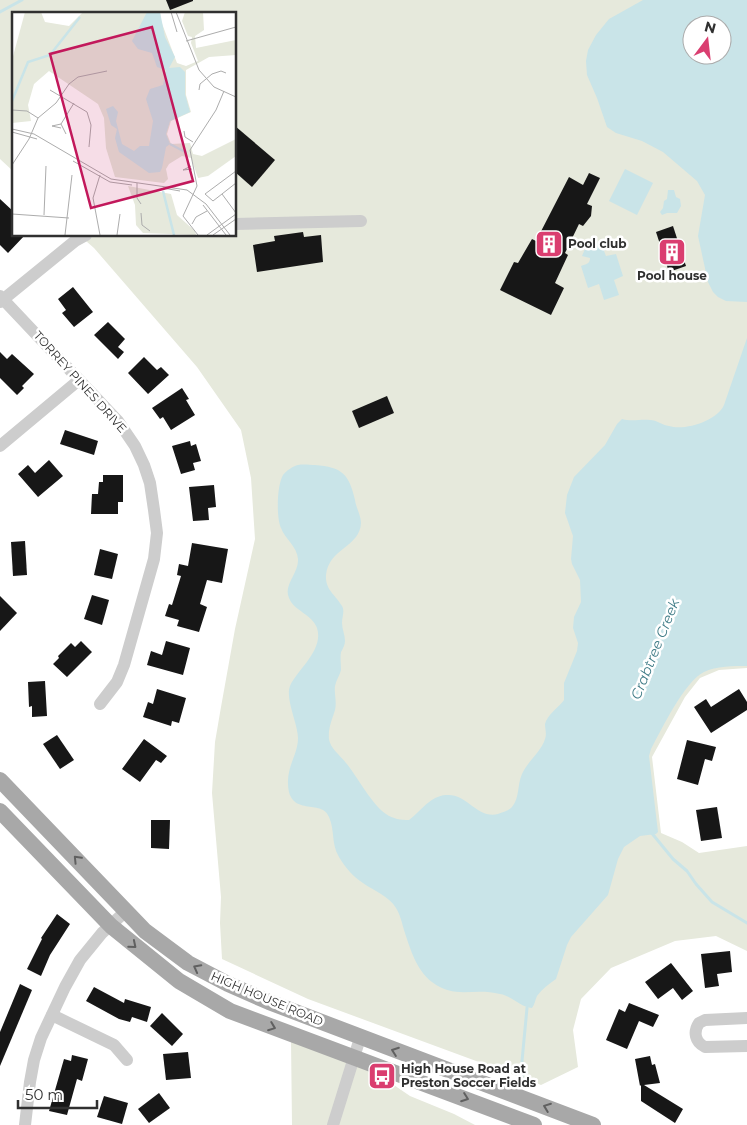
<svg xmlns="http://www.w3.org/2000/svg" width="747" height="1125" font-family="Montserrat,sans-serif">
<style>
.green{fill:#e6e9dc;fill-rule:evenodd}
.water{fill:#c9e4e8;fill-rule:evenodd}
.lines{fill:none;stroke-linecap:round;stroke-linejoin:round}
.stream{stroke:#c9e4e8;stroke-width:3}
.building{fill:#171717}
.minor{stroke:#cdcdcd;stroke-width:12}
.major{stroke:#a8a8a8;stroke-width:16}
.oneway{stroke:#606060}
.labels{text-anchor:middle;stroke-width:5;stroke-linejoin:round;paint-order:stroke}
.poi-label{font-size:12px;font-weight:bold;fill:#303030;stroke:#fff;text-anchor:start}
.street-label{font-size:12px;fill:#303030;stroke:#fff}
.water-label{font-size:14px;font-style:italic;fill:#407c87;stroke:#fff}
.inset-river{fill:none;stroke:#c9e4e8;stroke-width:2.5}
.inset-road{fill:none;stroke:#acacac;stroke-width:1}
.view{fill:#c2185b;fill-opacity:0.15;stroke:#c2185b;stroke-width:2.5}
.inset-edge{fill:none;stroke:#303030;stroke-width:2.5}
</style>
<rect width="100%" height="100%" fill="#fff"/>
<g class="green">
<path d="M 0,0 L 747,0 L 747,668 L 719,670 L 700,678 L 685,697 L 652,757 L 661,833 L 682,842 L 699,853 L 747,846 L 747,951 L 716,936 L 675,941 L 611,968 L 581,999 L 573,1030 L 578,1067 L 541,1085 L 308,999 L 222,959 L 220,923 L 221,897 L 212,793 L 215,742 L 221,707 L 235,629 L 255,539 L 251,478 L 241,430 L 197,367 L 94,248 L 79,235 L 235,235 L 235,14 L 14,14 L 14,172 L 0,159 ZM 692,25 L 722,25 L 722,55 L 692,55 Z"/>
<path d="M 291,1040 L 370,1071 L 385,1079 L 410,1096 L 454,1114 L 475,1125 L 292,1125 Z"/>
</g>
<g class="water">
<path d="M 643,0 L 747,0 L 747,302 L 726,301 L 718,297 L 713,292 L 708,282 L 698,236 L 705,195 L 697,181 L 663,152 L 642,141 L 616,133 L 607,127 L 597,98 L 587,75 L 586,61 L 588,50 L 596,35 L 609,19 ZM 692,25 L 722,25 L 722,55 L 692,55 Z"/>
<path d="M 625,169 L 653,183 L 637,215 L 609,201 Z"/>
<path d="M 668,190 L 674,190 L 676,197 L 680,199 L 681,206 L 677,213 L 667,213 L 662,215 L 660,212 L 663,208 L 664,201 L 667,199 Z"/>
<path d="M 596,243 L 601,243 L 608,247 L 604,251 L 606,256 L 616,254 L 623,276 L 614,280 L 619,295 L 604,300 L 599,284 L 588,288 L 581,266 C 586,264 590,264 590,258 L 582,256 L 585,249 Z"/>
<path d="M 747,338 L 747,666 C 734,666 716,666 704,672 C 684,682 662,729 651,749 L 649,756 L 658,832 L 656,834 L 640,836 L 624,847 L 618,859 L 608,895 L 571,937 L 567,945 L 556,979 C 549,984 542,989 537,996 C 535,1000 535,1004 532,1008 C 520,1007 512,996 500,994 C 473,987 456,1000 432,982 C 416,970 410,948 404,930 C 402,923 400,914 396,908 C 389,896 374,891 363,883 C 353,877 345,867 339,857 C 331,844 335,830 329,817 C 322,798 289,818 288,784 C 287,766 298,754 298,738 C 298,724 285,699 290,686 C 298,669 324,650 317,628 C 312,614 294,611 289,598 C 283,585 299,573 298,559 C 297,546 285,539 281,528 C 276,517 277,485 283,475 C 286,471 293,466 298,465 C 303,464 310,465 315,465 C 342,467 349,474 355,500 C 356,508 361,515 361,523 C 360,547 329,548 326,575 C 325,590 336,595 342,606 C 345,611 342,617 342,623 C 342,629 345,635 345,641 C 345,645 343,648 341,652 C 340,658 341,663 341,670 C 340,675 336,680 335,686 C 334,694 337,702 335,710 C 332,720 328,728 329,739 C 330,748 340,755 346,763 C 357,776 372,805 386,814 C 393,819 401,820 409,820 C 421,811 430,796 446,795 C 467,793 477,819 498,814 C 503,812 508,811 512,807 C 520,797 517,785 522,774 C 527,762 541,752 545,739 C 547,734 545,729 545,724 C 547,715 559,707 564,700 L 564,683 L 577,651 L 578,643 L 573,628 L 574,617 L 581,602 L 580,580 L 572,564 L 571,559 L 573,536 L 565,513 L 567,495 L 574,477 L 605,445 L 617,424 L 622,419 C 632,422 640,419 650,420 C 657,420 662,425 669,426 C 685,431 717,421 724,405 Z"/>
</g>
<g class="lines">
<g class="stream">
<path d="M 0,12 L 22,0"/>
<path d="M 650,831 L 673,859 L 687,871 L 696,884 L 712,902 L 747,923"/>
<path d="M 522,1079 L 522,1061 L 527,1008"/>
</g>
</g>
<g class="building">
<path d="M 166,0 L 193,0 L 193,1 L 170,10 Z"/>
<path d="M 235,126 L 275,160 L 252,187 L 235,172 Z"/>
<path d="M 589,173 L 600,178 L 587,204 L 592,206 L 591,216 L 583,226 L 579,224 L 565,253 L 568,255 L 555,283 L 564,288 L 551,315 L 500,290 L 514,262 L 518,263 L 532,239 L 536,241 L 569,177 L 583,185 Z"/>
<path d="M 0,199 L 14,212 L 14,235 L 25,235 L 8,253 L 0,245 Z"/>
<path d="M 673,226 L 686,266 L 669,272 L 656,232 Z"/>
<path d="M 303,232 L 304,237 L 321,235 L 323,262 L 257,272 L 253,245 L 275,241 L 274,236 Z"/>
<path d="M 73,287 L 93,312 L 74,327 L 62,313 L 66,310 L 58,299 Z"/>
<path d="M 108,322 L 125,339 L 118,347 L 124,352 L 118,359 L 94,335 Z"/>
<path d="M 0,352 L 7,359 L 12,354 L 34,374 L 22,386 L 24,388 L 17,395 L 0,378 Z"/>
<path d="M 144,357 L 157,370 L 161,367 L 169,375 L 148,394 L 128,373 Z"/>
<path d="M 182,388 L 189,399 L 186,400 L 195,415 L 171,430 L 163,417 L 160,419 L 152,408 Z"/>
<path d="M 387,396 L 394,413 L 359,428 L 352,411 Z"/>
<path d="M 65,430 L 98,441 L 94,455 L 60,444 Z"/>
<path d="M 190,441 L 191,446 L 196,444 L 201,461 L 193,463 L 195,470 L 181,474 L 172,446 Z"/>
<path d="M 49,460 L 63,476 L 38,497 L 18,474 L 28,465 L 35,473 Z"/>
<path d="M 103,475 L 123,475 L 123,502 L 118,502 L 118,514 L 91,514 L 92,494 L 98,494 L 99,482 L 103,482 Z"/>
<path d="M 214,485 L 216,507 L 208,508 L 209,520 L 193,521 L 189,487 Z"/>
<path d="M 25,541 L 27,575 L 13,576 L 11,542 Z"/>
<path d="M 192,543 L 228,549 L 222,583 L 207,580 L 200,604 L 207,607 L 199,632 L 177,626 L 179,620 L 165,616 L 169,604 L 172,605 L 181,576 L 177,575 L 179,564 L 188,566 Z"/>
<path d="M 100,549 L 118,554 L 112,579 L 94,575 Z"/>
<path d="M 92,595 L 109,600 L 102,625 L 84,619 Z"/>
<path d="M 0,596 L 17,613 L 0,631 Z"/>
<path d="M 81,641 L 92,652 L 67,677 L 53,664 L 59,658 L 58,656 L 71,643 L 75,647 Z"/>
<path d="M 166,641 L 190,648 L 183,675 L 147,665 L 151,651 L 162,655 Z"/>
<path d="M 45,681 L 47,716 L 32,717 L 32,706 L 29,707 L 28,682 Z"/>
<path d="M 157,689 L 186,698 L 179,723 L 172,721 L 171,726 L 143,717 L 148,702 L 153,704 Z"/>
<path d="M 739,689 L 747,702 L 747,710 L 711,733 L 694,707 L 706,699 L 711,707 Z"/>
<path d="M 57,735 L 74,760 L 60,769 L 43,744 Z"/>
<path d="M 144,739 L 167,756 L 161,763 L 156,760 L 140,782 L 122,769 Z"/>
<path d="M 687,740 L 716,747 L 712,761 L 705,759 L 698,785 L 677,779 Z"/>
<path d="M 717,807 L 722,838 L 701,841 L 696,810 Z"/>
<path d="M 151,820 L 170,820 L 169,849 L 151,848 Z"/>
<path d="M 57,914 L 70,924 L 50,955 L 41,976 L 27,969 L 42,939 L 41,938 Z"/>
<path d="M 730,951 L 732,972 L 717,974 L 719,986 L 705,988 L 701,954 Z"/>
<path d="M 671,963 L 693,991 L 682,1000 L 673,988 L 658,999 L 645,982 Z"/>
<path d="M 20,984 L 32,990 L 0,1066 L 0,1032 Z"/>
<path d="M 94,987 L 124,1003 L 125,999 L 151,1007 L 147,1022 L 132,1017 L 130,1022 L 119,1019 L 86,1001 Z"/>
<path d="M 629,1003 L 659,1015 L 653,1027 L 639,1021 L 627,1049 L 606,1040 L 619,1009 L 625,1012 Z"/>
<path d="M 162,1013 L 183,1034 L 172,1046 L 150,1026 Z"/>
<path d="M 188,1052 L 191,1078 L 166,1080 L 163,1054 Z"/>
<path d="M 72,1055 L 88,1059 L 82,1081 L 77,1079 L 67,1115 L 49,1111 L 64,1059 L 71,1061 Z"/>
<path d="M 650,1056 L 652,1065 L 655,1064 L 660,1083 L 644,1085 L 683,1109 L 675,1123 L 641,1101 L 641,1085 L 640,1086 L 635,1059 Z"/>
<path d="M 159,1093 L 170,1108 L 149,1123 L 138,1109 Z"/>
<path d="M 104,1096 L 128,1103 L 122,1124 L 97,1117 Z"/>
</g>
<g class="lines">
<g class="minor">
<path d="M 235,224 L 361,221"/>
<path d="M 0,296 L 118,421 L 135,446 L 144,465 L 150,483 L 154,510 L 157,533 L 154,559 L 124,665 L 117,682 L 100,704"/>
<path d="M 0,302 L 75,241 L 86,235"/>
<path d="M 0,446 L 79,380"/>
<path d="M 52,1015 L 114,1045 L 127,1060"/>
<path d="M 747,1018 L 705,1020 L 699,1023 C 693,1032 695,1042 705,1047 L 747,1046"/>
<path d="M 25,1125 L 30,1082 L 34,1060 L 41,1038 L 65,987 L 80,960 L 102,933 L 126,911"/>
<path d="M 333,1125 L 360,1038"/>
</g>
<g class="major">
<path d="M 0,780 L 145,931 L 188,963 L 228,984 L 269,1002 L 593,1125"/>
<path d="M 0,811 L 111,926 L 179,981 L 230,1011 L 534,1125"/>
</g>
</g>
<defs><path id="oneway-chevron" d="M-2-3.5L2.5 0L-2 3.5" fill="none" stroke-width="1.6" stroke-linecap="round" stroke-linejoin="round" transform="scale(1.25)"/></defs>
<g class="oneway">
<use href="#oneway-chevron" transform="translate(77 859) rotate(-134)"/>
<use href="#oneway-chevron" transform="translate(133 945) rotate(40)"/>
<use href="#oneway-chevron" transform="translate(197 968) rotate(-152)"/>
<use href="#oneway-chevron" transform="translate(272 1027) rotate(21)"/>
<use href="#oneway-chevron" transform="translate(395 1051) rotate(-160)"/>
<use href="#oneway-chevron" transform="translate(465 1098) rotate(20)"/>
<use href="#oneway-chevron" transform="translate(547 1107) rotate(-159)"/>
</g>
<defs>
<g id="building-square" transform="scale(1.4375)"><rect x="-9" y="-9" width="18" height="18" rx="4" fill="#da3e70" stroke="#fff"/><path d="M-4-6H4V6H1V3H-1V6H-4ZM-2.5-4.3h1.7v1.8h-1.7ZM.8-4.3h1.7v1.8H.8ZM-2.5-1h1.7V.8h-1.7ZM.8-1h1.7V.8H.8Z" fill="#fff"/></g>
<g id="bus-square" transform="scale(1.4375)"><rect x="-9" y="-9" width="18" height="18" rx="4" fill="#da3e70" stroke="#fff"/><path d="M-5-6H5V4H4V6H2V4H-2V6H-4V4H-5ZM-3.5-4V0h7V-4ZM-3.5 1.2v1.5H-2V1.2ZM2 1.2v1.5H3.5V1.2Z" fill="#fff"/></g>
</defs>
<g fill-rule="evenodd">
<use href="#building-square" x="549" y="244"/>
<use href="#building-square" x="672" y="252"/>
<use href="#bus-square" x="382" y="1076"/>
</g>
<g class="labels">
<g class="poi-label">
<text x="568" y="248">Pool club</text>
<text x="672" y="280" text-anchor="middle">Pool house</text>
<text x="401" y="1073">High House Road at<tspan x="401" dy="14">Preston Soccer Fields</tspan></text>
</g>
<g class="street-label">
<text transform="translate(80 382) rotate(48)" y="4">TORREY PINES DRIVE</text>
<text transform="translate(267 999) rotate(23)" y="4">HIGH HOUSE ROAD</text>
</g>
<g class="water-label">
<text transform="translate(655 649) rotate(-68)" y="5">Crabtree Creek</text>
</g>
</g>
<g transform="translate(12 12)">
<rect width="224" height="224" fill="#fff"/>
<path d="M 13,0 L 29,0 L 33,10 L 57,14 L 71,0 L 148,0 L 149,9 L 165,51 L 174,54 L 186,49 L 179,31 L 180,25 L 176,24 L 170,9 L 173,0 L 191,0 L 192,18 L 183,24 L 184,36 L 224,28 L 224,43 L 197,45 L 174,58 L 174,83 L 179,100 L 159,109 L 155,122 L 159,132 L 178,131 L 181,142 L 190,144 L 224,127 L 224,144 L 196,164 L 186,166 L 179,146 L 170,144 L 157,152 L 154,157 L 156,167 L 152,171 L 103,165 L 94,136 L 92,106 L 86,92 L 37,59 L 22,72 L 16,93 L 19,109 L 0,111 L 0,48 ZM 116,174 L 159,182 L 165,203 L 183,219 L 184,223 L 131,221 L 124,213 L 123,193 Z" fill="#e6e9dc"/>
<path d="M 135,0 L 148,0 L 153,25 L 163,45 L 157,56 L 168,55 L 173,60 L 173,82 L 178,100 L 158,109 L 154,122 L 158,132 L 154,135 L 150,156 L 148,160 L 137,161 L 107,140 L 103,126 L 105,117 L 99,113 L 94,97 L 101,94 L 106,100 L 104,109 L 110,132 L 122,139 L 128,134 L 137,134 L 141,109 L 134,87 L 138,77 L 151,73 L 154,58 L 145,55 L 140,41 L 126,37 L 120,29 Z" fill="#c9e4e8"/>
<path class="inset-river" d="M 0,89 L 16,50 L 38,43 L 68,5M 158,132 L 175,141M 151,179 L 162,223"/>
<path class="inset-road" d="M 159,0 L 165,20M 164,0 L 187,58 L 202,75 L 224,85M 174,29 L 224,15M 38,78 L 75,100 L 79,113 L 77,135M 187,78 L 188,72 L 200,62 L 209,59 L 214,61M 0,98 L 15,99 L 26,106M 49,112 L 40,114 L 49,116M 0,117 L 22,122 L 99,167 L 175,178 L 194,192 L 218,223M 172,119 L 173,125 L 181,130M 0,120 L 25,127M 54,122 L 49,112 L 62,91M 61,149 L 98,170 L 120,173M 0,153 L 17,127 L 26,106 L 44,91 L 57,72 L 66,65 L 95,59M 179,154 L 171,158 L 180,157M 224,159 L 193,182 L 201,189 L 224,171M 125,171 L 125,186 L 129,192M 151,176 L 168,179M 210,182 L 224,201M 191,193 L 214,223M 129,201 L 130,213 L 138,219M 0,202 L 57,206M 32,203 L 34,154M 180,212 L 184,205 L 195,199M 53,223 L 60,163M 88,223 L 81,186 L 88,163M 105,223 L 108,202M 186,223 L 171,204 L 185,174 L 178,138 L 204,98 L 212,79M 195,223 L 224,202M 201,223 L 224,207"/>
<path class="view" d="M 140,15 L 181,169 L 79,196 L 38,42 Z"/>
<rect width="224" height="224" class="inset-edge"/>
</g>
<g transform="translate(707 40) rotate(15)"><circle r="24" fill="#ffffff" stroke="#acacac"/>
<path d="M0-4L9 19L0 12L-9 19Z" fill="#da3e70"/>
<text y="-8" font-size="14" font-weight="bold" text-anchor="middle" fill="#303030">N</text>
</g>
<path d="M18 1100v8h79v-8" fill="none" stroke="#303030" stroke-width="2.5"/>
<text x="25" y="1100" font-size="15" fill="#303030" stroke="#ffffff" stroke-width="4" paint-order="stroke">50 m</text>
</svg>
